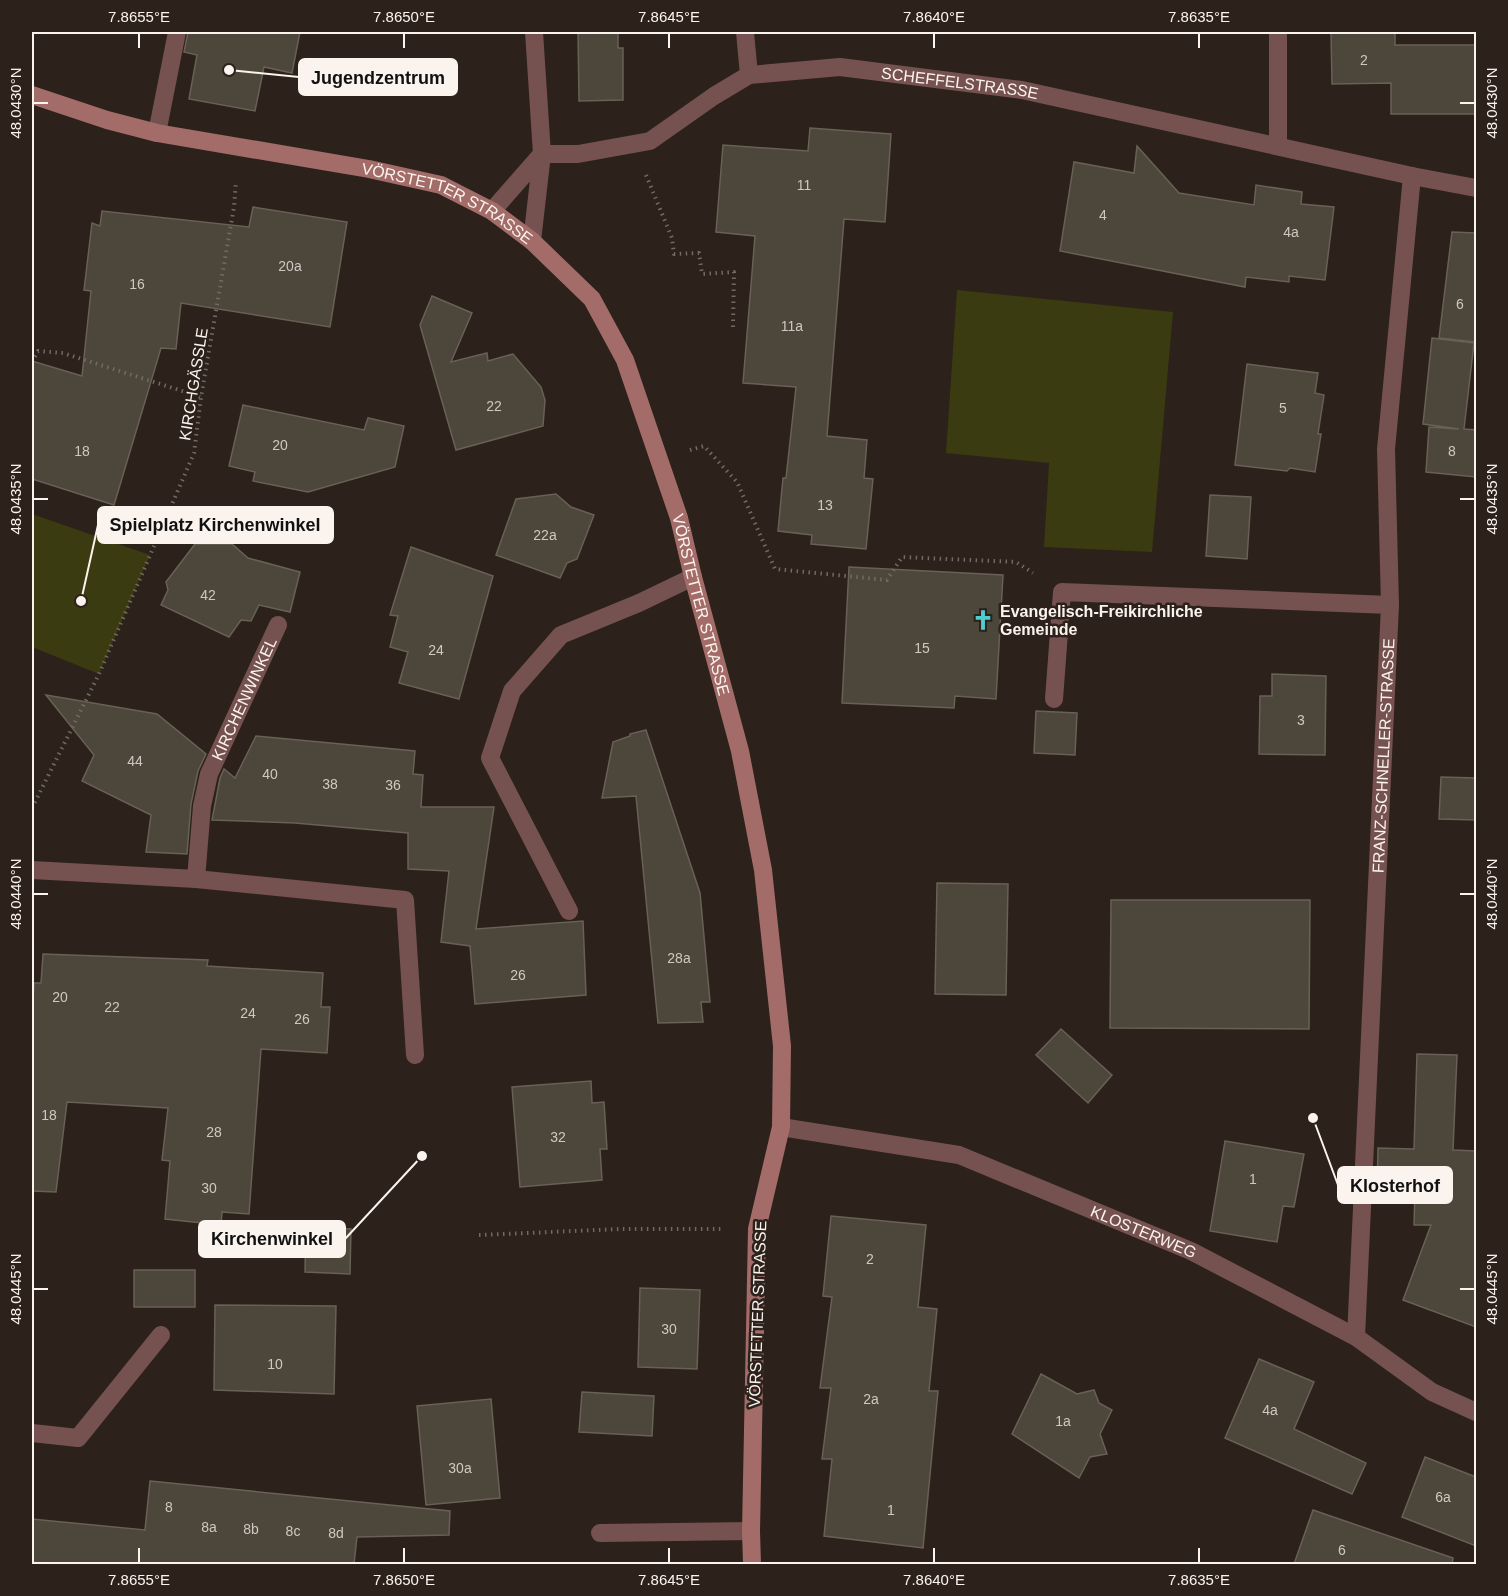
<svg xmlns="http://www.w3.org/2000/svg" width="1508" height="1596" font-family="Helvetica,sans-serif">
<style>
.green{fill:#3a3b10}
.building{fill:#4d463b;stroke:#686155;stroke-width:1.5}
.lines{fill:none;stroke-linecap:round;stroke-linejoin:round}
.path{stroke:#736a64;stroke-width:4;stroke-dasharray:1.5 4.5;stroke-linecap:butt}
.lane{stroke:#755250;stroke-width:18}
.street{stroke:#755250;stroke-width:18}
.secondary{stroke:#a36c69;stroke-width:18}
.ticks{fill:none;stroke:#faf3ee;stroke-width:2}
.labels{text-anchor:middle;stroke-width:5;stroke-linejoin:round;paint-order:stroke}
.number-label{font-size:14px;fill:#cfc8c1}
.street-label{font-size:16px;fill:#faf3ee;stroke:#2c211b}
.poi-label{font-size:16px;font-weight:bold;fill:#faf3ee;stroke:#2c211b;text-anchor:start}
.leader{fill:none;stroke:#faf3ee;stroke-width:2}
.callout-dot{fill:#faf3ee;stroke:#2c211b;stroke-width:2}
.callout{fill:#faf3ee;stroke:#faf3ee;stroke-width:2}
.callout-label{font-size:18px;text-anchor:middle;font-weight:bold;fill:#111}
.neatline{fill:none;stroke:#faf3ee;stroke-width:2}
.ticks-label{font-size:15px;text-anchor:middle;fill:#faf3ee}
</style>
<rect width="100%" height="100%" fill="#2c211b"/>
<g class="green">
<path d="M 957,290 L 1173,312 L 1152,552 L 1044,547 L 1049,463 L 946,453 Z"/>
<path d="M 32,514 L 150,555 L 99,674 L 32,647 Z"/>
</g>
<g class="building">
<path d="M 188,32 L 300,32 L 292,73 L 264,67 L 255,111 L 189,99 L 197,55 L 184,52 Z"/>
<path d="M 578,32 L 618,32 L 618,48 L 623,48 L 623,100 L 579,101 Z"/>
<path d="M 1331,32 L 1395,32 L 1395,45 L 1476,45 L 1476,114 L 1391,114 L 1391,83 L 1332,84 Z"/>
<path d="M 810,128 L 891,134 L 885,222 L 844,219 L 827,436 L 867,440 L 864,478 L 873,479 L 866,549 L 811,544 L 812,535 L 778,531 L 783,478 L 786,478 L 796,387 L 743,383 L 755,236 L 716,232 L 723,145 L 808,151 Z"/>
<path d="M 1137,146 L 1179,193 L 1254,205 L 1256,185 L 1302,192 L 1301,204 L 1334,207 L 1325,280 L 1289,276 L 1289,282 L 1246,277 L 1245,287 L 1060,251 L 1074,162 L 1134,173 Z"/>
<path d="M 253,207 L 347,222 L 330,327 L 181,303 L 176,349 L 161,348 L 114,505 L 32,479 L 32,361 L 82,376 L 91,291 L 84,290 L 92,223 L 100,226 L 102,211 L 249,227 Z"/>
<path d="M 1452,232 L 1476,233 L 1476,342 L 1439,338 Z"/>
<path d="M 432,296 L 472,313 L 451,362 L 487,353 L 488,361 L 513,354 L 541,387 L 545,400 L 543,426 L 456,450 L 420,325 Z"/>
<path d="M 1432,338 L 1474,343 L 1464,429 L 1476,430 L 1476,477 L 1426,472 L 1429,427 L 1459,429 L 1423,424 Z"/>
<path d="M 1247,364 L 1318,373 L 1315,393 L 1324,395 L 1318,434 L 1321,434 L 1315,472 L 1290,468 L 1287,471 L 1235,465 Z"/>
<path d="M 243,405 L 364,430 L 368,418 L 404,426 L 395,467 L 308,492 L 253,481 L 255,472 L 229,466 Z"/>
<path d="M 556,494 L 571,507 L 594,515 L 577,559 L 567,563 L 560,578 L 496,555 L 516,499 Z"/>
<path d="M 1210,495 L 1251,497 L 1247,559 L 1206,556 Z"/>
<path d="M 195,544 L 232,544 L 248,558 L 300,572 L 290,612 L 259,605 L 251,621 L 241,620 L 229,637 L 161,605 L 168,590 L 166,582 Z"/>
<path d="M 411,547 L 493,576 L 459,699 L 399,683 L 408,652 L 390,647 L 398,616 L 390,615 Z"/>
<path d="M 849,567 L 1003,575 L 996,699 L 955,696 L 954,708 L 842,703 Z"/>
<path d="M 1272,674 L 1326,676 L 1325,755 L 1259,754 L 1260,696 L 1272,696 Z"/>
<path d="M 46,695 L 157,714 L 206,754 L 198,771 L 191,804 L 187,854 L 146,852 L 151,815 L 82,781 L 94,755 Z"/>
<path d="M 1036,711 L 1077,713 L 1075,755 L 1034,753 Z"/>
<path d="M 646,730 L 700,893 L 710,1002 L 701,1002 L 703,1022 L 658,1023 L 636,796 L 602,798 L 613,742 L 630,736 L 630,734 Z"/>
<path d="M 256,736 L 415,751 L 413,774 L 423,775 L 421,807 L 494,807 L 476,929 L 583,921 L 586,995 L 475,1004 L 470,946 L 441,942 L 449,871 L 408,869 L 408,833 L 295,823 L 212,820 L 220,778 L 224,769 L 235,778 Z"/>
<path d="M 1441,777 L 1476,778 L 1476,820 L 1439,819 Z"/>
<path d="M 937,883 L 1008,884 L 1006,995 L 935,994 Z"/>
<path d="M 1111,900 L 1310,900 L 1309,1029 L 1110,1028 Z"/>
<path d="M 43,954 L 208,960 L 207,966 L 323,973 L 321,1007 L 330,1007 L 327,1053 L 261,1049 L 249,1214 L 222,1212 L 221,1225 L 165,1219 L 170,1161 L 162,1160 L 168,1108 L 67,1102 L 56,1192 L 32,1191 L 32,1021 L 34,983 L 41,983 Z"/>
<path d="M 1061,1029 L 1112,1075 L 1088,1103 L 1036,1055 Z"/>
<path d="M 1417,1054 L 1457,1055 L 1453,1150 L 1476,1151 L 1476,1327 L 1403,1300 L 1431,1225 L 1414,1225 L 1415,1191 L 1377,1191 L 1378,1148 L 1414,1149 Z"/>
<path d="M 591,1081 L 592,1103 L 604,1102 L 607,1149 L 600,1149 L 602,1180 L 520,1187 L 512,1087 Z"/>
<path d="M 1225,1141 L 1304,1154 L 1294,1207 L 1283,1206 L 1277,1242 L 1210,1231 Z"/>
<path d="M 831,1216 L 926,1225 L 918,1307 L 937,1309 L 929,1391 L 938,1391 L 923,1548 L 824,1536 L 832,1459 L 822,1459 L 831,1388 L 820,1388 L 832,1297 L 823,1296 Z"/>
<path d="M 306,1227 L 351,1229 L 350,1274 L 305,1272 Z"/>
<rect x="134" y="1270" width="61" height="37"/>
<path d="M 640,1288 L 700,1290 L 697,1369 L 638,1367 Z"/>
<path d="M 215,1305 L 336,1306 L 334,1394 L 214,1390 Z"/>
<path d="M 1259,1359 L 1314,1382 L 1294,1429 L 1366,1463 L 1352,1494 L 1225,1438 Z"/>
<path d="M 1041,1374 L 1077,1394 L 1094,1390 L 1099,1403 L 1112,1410 L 1100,1434 L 1107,1454 L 1090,1457 L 1079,1478 L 1012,1434 Z"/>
<path d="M 582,1392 L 654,1396 L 652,1436 L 579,1432 Z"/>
<path d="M 491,1399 L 500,1498 L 426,1505 L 417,1406 Z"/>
<path d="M 1425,1457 L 1476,1477 L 1476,1546 L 1402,1517 Z"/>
<path d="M 150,1481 L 450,1511 L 449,1535 L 357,1537 L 354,1564 L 63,1564 L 32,1562 L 32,1519 L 145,1530 Z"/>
<path d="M 1313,1510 L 1453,1558 L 1452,1564 L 1294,1564 Z"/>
</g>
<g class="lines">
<g class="path">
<path d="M 646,175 L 672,238 L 674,254 L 699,253 L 702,274 L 734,272 L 733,327"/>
<path d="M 32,362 L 38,351 L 63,353 L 201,397"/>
<path d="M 690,450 L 704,446 L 737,482 L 775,569 L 887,580 L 902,557 L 1016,562 L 1033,573"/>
<path d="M 32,808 L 99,674 L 194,453 L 201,397 L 234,207 L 236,182"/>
<path d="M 479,1235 L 620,1229 L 724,1229"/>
</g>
<g class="lane">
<path d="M 745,32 L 749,75"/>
<path d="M 157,133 L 177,32"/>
<path d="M 1054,699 L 1062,592 L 1390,605"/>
<path d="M 569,911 L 490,758 L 512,691 L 561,635 L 639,603 L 693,577"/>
<path d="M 600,1533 L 751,1531"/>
</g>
<g class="street">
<path d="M 1278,32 L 1278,146"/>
<path d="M 492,211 L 542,154 L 534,32"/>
<path id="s1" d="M 532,241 L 542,154 L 578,154 L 650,141 L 714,96 L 749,75 L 840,67 L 1022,90 L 1412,176 L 1476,188"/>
<path d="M 32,870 L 196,879 L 405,900 L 415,1055"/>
<path id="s2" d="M 196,879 L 202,806 L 209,774 L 278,625"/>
<path id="s3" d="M 781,1127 L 959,1155 L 1191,1251 L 1356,1337 L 1432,1392 L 1476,1412"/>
<path id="s4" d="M 1356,1337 L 1390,605 L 1386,449 L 1412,176"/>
<path d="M 32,1433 L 78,1438 L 161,1335"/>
</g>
<path class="secondary" id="s5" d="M 32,95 L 107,120 L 157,133 L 369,169 L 441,185 L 492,211 L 532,241 L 592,299 L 625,360 L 679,518 L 693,577 L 740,751 L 763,870 L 782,1046 L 781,1127 L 757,1229 L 751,1531 L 752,1564"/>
</g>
<path class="ticks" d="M 139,33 L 139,48M 404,33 L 404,48M 669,33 L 669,48M 934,33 L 934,48M 1199,33 L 1199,48M 33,103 L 48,103M 1460,103 L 1475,103M 33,499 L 48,499M 1460,499 L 1475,499M 33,894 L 48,894M 1460,894 L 1475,894M 33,1289 L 48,1289M 1460,1289 L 1475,1289M 139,1548 L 139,1563M 404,1548 L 404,1563M 669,1548 L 669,1563M 934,1548 L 934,1563M 1199,1548 L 1199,1563"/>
<defs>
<g id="church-bare" transform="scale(1.62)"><path d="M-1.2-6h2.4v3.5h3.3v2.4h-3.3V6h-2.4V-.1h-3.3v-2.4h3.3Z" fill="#52cdce" stroke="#2c211b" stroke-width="2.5" paint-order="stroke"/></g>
</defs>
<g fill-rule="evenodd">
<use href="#church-bare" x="983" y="620"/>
</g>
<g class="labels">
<g class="number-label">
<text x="1364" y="65">2</text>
<text x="804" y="190">11</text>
<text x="1103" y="220">4</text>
<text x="1291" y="237">4a</text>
<text x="290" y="271">20a</text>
<text x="137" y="289">16</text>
<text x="1460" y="309">6</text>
<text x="792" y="331">11a</text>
<text x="494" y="411">22</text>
<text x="1283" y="413">5</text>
<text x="280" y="450">20</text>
<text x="82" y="456">18</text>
<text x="1452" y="456">8</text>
<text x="825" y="510">13</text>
<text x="545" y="540">22a</text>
<text x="208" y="600">42</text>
<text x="922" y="653">15</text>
<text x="436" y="655">24</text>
<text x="1301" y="725">3</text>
<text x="135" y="766">44</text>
<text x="270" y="779">40</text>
<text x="330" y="789">38</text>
<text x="393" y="790">36</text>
<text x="679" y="963">28a</text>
<text x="518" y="980">26</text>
<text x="60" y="1002">20</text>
<text x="112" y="1012">22</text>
<text x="248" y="1018">24</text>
<text x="302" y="1024">26</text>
<text x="49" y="1120">18</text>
<text x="214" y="1137">28</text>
<text x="558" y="1142">32</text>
<text x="1253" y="1184">1</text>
<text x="209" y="1193">30</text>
<text x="870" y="1264">2</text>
<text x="669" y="1334">30</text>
<text x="275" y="1369">10</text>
<text x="871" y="1404">2a</text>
<text x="1270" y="1415">4a</text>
<text x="1063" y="1426">1a</text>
<text x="460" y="1473">30a</text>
<text x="1443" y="1502">6a</text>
<text x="169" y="1512">8</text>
<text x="891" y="1515">1</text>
<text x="209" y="1532">8a</text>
<text x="251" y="1534">8b</text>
<text x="293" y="1536">8c</text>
<text x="336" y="1538">8d</text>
<text x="1342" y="1555">6</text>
</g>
<g class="street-label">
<text dy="6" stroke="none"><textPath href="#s1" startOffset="528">SCHEFFELSTRASSE</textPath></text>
<text dy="6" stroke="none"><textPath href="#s5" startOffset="432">VÖRSTETTER STRASSE</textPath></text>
<text transform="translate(193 384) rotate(-81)" y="6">KIRCHGÄSSLE</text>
<text dy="6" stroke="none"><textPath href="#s5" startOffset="936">VÖRSTETTER STRASSE</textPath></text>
<text dy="6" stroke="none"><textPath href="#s2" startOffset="189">KIRCHENWINKEL</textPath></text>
<text dy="6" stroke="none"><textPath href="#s4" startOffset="582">FRANZ-SCHNELLER-STRASSE</textPath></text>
<text dy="6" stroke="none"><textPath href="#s3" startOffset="380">KLOSTERWEG</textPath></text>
<text transform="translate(757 1314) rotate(-88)" y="6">VÖRSTETTER STRASSE</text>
</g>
<g class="poi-label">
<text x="1000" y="617">Evangelisch-Freikirchliche<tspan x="1000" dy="18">Gemeinde</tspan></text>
</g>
</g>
<path class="leader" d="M229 70L299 77M81 601L98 525M1313 1118L1338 1185M422 1156L345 1239"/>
<g class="callout-dot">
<circle cx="229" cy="70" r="6"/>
<circle cx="81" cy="601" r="6"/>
<circle cx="1313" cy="1118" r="6"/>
<circle cx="422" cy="1156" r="6"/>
</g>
<g class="callout">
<rect x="299" y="59" width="158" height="36" rx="6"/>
<rect x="98" y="507" width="235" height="36" rx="6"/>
<rect x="1338" y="1167" width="114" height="36" rx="6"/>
<rect x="199" y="1221" width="146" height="36" rx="6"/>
</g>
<g class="callout-label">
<text x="378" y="84">Jugendzentrum</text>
<text x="215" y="531">Spielplatz Kirchenwinkel</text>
<text x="1395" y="1192">Klosterhof</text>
<text x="272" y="1245">Kirchenwinkel</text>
</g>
<rect width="1508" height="1596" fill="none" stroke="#2c211b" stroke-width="66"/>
<rect x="33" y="33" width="1442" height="1530" class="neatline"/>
<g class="ticks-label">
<text x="139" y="22">7.8655°E</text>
<text x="404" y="22">7.8650°E</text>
<text x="669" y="22">7.8645°E</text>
<text x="934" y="22">7.8640°E</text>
<text x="1199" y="22">7.8635°E</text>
<text transform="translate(1492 103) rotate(-90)" y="5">48.0430°N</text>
<text transform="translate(16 103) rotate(-90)" y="5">48.0430°N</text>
<text transform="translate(1492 499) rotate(-90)" y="5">48.0435°N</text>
<text transform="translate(16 499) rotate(-90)" y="5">48.0435°N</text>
<text transform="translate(1492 894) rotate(-90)" y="5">48.0440°N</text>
<text transform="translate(16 894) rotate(-90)" y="5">48.0440°N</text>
<text transform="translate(1492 1289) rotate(-90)" y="5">48.0445°N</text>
<text transform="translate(16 1289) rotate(-90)" y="5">48.0445°N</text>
<text x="139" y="1585">7.8655°E</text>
<text x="404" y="1585">7.8650°E</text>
<text x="669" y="1585">7.8645°E</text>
<text x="934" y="1585">7.8640°E</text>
<text x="1199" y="1585">7.8635°E</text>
</g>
</svg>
